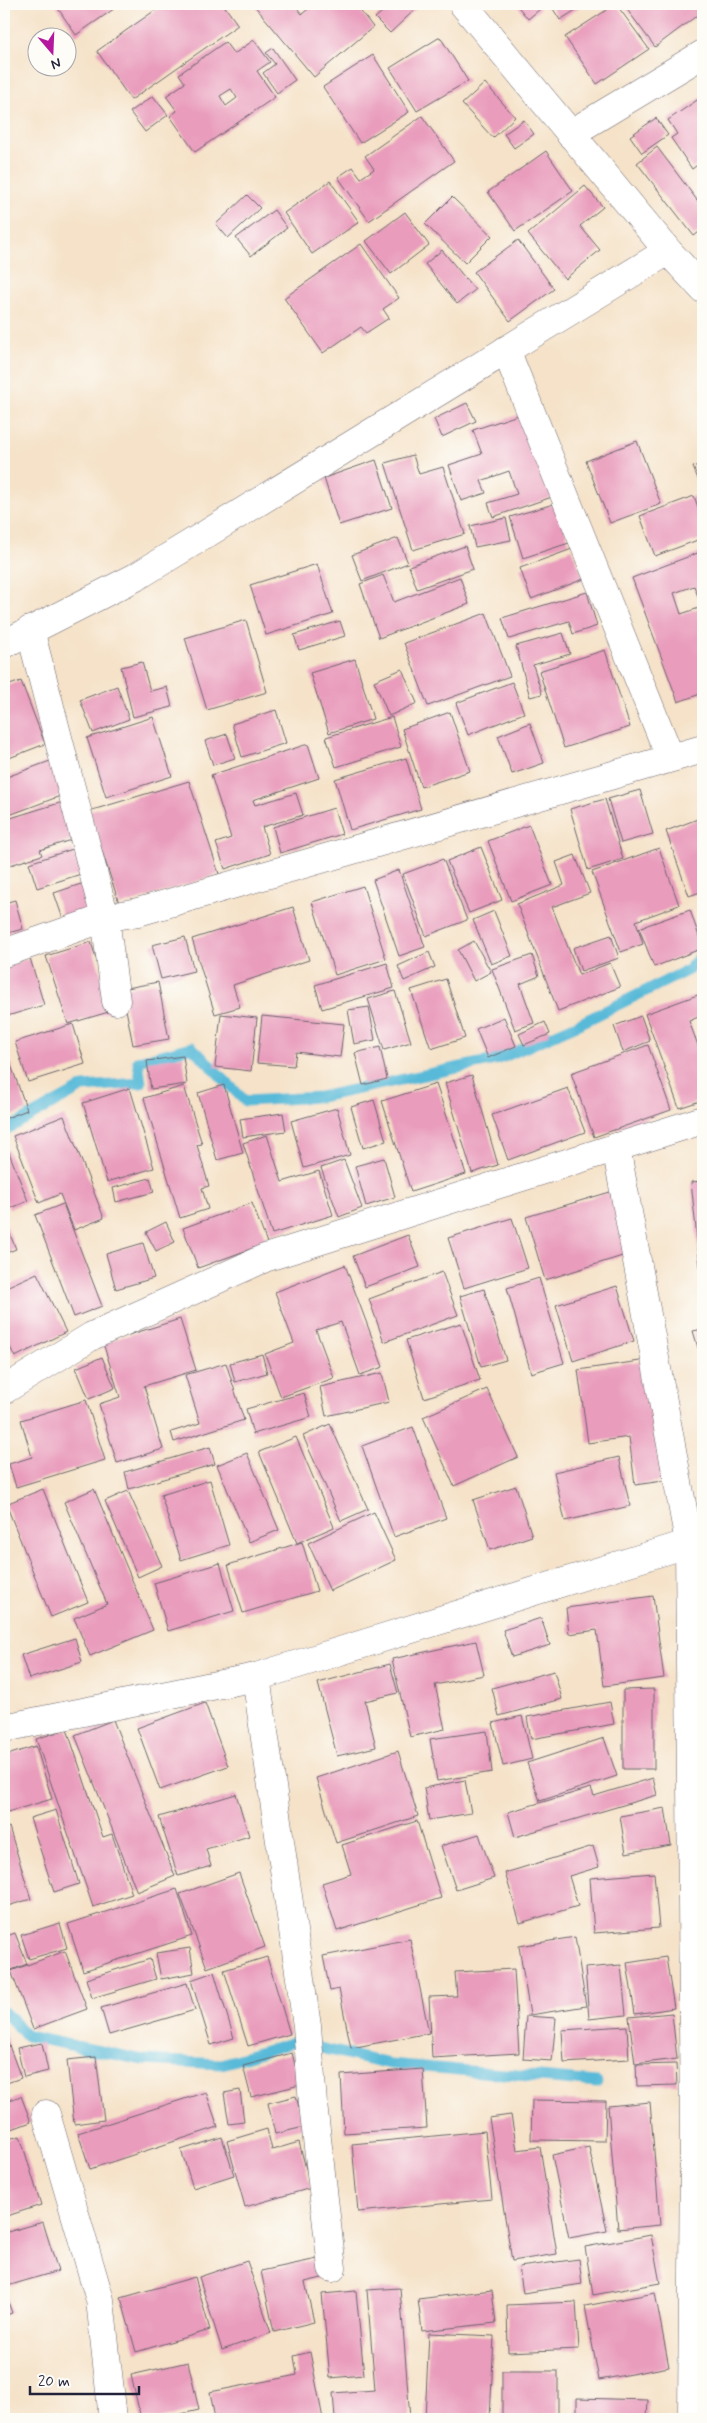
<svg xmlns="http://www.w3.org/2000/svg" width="707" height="2423" font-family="Mynerve,sans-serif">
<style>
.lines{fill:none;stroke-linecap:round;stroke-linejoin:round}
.stream{stroke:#59bad8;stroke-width:11}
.building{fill:#e99cbc;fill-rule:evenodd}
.street-casing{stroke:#6c656c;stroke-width:29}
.street{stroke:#fff;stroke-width:28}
</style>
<rect width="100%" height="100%" fill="#fdfcf7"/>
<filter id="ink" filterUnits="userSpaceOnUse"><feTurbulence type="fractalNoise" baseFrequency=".02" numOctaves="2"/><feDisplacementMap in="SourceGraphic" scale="10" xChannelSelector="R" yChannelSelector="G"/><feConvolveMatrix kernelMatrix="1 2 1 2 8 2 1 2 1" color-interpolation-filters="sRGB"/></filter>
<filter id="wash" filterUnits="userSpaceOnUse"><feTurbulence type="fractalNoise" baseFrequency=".0096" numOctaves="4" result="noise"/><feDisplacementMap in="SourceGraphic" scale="20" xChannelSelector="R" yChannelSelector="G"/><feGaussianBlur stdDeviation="1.12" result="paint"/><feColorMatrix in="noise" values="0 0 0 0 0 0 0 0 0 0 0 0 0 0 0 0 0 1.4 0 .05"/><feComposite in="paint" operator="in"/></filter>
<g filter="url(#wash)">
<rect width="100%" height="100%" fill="#f5e2c8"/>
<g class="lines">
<g class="stream">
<path d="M 4,1131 L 83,1087 L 141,1083 L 138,1061 L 192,1047 L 245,1101 L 320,1097 L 499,1059 L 579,1024 L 688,970 L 703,953"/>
<path d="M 4,2012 L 27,2036 L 143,2060 L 222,2064 L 294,2042 L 390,2064 L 597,2082"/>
</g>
</g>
<g id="blocks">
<g class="building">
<path d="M 55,4 L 121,4 L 76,35 Z"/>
<path d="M 164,4 L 223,4 L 238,25 L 131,100 L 97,51 Z"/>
<path d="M 253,4 L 294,4 L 302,14 L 312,6 L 310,4 L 364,4 L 358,8 L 373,27 L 314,77 Z"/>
<path d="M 391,4 L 421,4 L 390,33 L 375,18 Z"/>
<path d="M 516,4 L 536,4 L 540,9 L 528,19 Z"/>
<path d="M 550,4 L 585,4 L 560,20 Z"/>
<path d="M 616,4 L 649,49 L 597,84 L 565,37 Z"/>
<path d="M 623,4 L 703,4 L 703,11 L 655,47 Z"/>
<path d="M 440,37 L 468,81 L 417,111 L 390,68 Z"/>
<path d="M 254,40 L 270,62 L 257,71 L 275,97 L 195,152 L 170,116 L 177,111 L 166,96 L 185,83 L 179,74 L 225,42 L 234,54 ZM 231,89 L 237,98 L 226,106 L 220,96 Z"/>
<path d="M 273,48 L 295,80 L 277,93 L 263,73 L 275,64 L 266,53 Z"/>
<path d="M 373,55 L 409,112 L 360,143 L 323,87 Z"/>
<path d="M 485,83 L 515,117 L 493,138 L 462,104 Z"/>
<path d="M 153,96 L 168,115 L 145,132 L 130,112 Z"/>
<path d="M 703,96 L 703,168 L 700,163 L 692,169 L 671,138 L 677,134 L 668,120 Z"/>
<path d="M 422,116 L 454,161 L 369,221 L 338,177 L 353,167 L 361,178 L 374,169 L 365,156 Z"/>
<path d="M 656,118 L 668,135 L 642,153 L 630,136 Z"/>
<path d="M 524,120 L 534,134 L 514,148 L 504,134 Z"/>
<path d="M 657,147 L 703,208 L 703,229 L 694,236 L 637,163 Z"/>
<path d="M 546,151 L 573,191 L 515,231 L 488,192 Z"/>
<path d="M 330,181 L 359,222 L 312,254 L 284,213 Z"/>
<path d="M 585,186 L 603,207 L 580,226 L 600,250 L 565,279 L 528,234 Z"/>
<path d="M 247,195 L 260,208 L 228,238 L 216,224 Z"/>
<path d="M 452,197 L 492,236 L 465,263 L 425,224 Z"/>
<path d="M 274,210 L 287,228 L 251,256 L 236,238 Z"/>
<path d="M 405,212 L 429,245 L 391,274 L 366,241 Z"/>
<path d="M 518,240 L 554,289 L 510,321 L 474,272 Z"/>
<path d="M 361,244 L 399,298 L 383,309 L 389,318 L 366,333 L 361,327 L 323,353 L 284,298 Z"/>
<path d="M 442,250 L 475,290 L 457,304 L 425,264 Z"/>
<path d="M 467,403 L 476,421 L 442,437 L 434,419 Z"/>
<path d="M 524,413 L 552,497 L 493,517 L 488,503 L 517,494 L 509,471 L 481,481 L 486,493 L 461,501 L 449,465 L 482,454 L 473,430 Z"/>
<path d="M 637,441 L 661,504 L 610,523 L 586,461 Z"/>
<path d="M 413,455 L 419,474 L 443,467 L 465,534 L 413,550 L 385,463 Z"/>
<path d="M 376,460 L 392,508 L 339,525 L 324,478 Z"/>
<path d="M 703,463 L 703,491 L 693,467 Z"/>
<path d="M 694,496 L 703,521 L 703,538 L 655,556 L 640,516 Z"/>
<path d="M 557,503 L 569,543 L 523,558 L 510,517 Z"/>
<path d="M 506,518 L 511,540 L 475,547 L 470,526 Z"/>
<path d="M 398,538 L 408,563 L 362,581 L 352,555 Z"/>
<path d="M 465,546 L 473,569 L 417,589 L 409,566 Z"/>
<path d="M 572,549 L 584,579 L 531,599 L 520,568 Z"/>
<path d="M 703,551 L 703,693 L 678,702 L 632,578 ZM 694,586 L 702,607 L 681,614 L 674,593 Z"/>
<path d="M 317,564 L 333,614 L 266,635 L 250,585 Z"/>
<path d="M 383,575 L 394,602 L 460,577 L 469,604 L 379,638 L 360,584 Z"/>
<path d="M 587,592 L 597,626 L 573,634 L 569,621 L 509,639 L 502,618 Z"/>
<path d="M 486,613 L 510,676 L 428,706 L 404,643 Z"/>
<path d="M 246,620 L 267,692 L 207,710 L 185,638 Z"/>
<path d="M 340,621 L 345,636 L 299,650 L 294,635 Z"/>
<path d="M 563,633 L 570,654 L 533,665 L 542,694 L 530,697 L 516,646 Z"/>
<path d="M 605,650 L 630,727 L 564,748 L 539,671 Z"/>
<path d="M 355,659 L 373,719 L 329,733 L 310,673 Z"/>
<path d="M 142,662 L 150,691 L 167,687 L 172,707 L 133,717 L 121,667 Z"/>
<path d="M 402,669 L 417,703 L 389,716 L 374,681 Z"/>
<path d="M 21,681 L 45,744 L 4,760 L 4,687 Z"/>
<path d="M 512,682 L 524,713 L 468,735 L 456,703 Z"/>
<path d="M 117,686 L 129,719 L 93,733 L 80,700 Z"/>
<path d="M 276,710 L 286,743 L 242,757 L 232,724 Z"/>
<path d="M 450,712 L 470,771 L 421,787 L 402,729 Z"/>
<path d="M 153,717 L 172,776 L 106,797 L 87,738 Z"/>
<path d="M 392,717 L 401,747 L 336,767 L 326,737 Z"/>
<path d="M 530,723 L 544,763 L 512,774 L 498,736 Z"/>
<path d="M 227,734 L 235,758 L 213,765 L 205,741 Z"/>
<path d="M 308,744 L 319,778 L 253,800 L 255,805 L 296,793 L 303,815 L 262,827 L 270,854 L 225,869 L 216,843 L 231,838 L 211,775 Z"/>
<path d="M 406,758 L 421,809 L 350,830 L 335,779 Z"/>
<path d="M 50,761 L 63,795 L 4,817 L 4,778 Z"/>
<path d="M 189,781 L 219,874 L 120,906 L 89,811 Z"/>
<path d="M 640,790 L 653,834 L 621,843 L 608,799 Z"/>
<path d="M 605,799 L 623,859 L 588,870 L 570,809 Z"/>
<path d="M 66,801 L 77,838 L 40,850 L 42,855 L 4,867 L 4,820 Z"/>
<path d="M 334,808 L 342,834 L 280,853 L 273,827 Z"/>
<path d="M 703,817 L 703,891 L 689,896 L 666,831 Z"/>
<path d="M 529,825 L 552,885 L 511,901 L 488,841 Z"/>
<path d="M 481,847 L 502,900 L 469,913 L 447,861 Z"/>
<path d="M 659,848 L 679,905 L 636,921 L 643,944 L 621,952 L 592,872 Z"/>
<path d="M 73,849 L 81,874 L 37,888 L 29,863 Z"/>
<path d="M 575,855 L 590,893 L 552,907 L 579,975 L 610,963 L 620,987 L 558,1011 L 517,904 L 564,885 L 556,862 Z"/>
<path d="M 443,859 L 467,920 L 426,936 L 403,874 Z"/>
<path d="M 399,870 L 425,947 L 399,956 L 373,880 Z"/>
<path d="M 84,883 L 93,908 L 63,919 L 54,893 Z"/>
<path d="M 363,886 L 386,959 L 335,975 L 312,902 Z"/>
<path d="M 15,900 L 23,929 L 4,934 L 4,903 Z"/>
<path d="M 293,907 L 309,960 L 233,985 L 240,1007 L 215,1014 L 192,939 Z"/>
<path d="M 690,910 L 703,948 L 654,967 L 639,928 Z"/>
<path d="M 494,911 L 512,956 L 491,964 L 473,920 Z"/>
<path d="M 611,935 L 619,958 L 581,971 L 573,948 Z"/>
<path d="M 185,937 L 194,971 L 161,979 L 152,945 Z"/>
<path d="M 474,941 L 491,972 L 474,981 L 458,950 Z"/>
<path d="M 91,942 L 112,1011 L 68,1024 L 46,956 Z"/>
<path d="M 429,952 L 435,967 L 404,981 L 398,966 Z"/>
<path d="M 532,955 L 539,976 L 520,984 L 534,1023 L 515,1030 L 492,969 Z"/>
<path d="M 30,958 L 44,1005 L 4,1017 L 4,966 Z"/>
<path d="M 387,963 L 394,988 L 322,1009 L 315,985 Z"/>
<path d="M 446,979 L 465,1038 L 431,1049 L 411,990 Z"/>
<path d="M 158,982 L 169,1039 L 133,1045 L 122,989 Z"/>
<path d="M 395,991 L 411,1042 L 384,1050 L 368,999 Z"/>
<path d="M 703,993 L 703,1015 L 689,1021 L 699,1048 L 703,1046 L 703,1100 L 679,1108 L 645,1014 Z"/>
<path d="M 369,1007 L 375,1040 L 354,1044 L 348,1010 Z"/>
<path d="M 221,1014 L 257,1018 L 251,1071 L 215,1067 Z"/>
<path d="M 262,1016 L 344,1024 L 340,1057 L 296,1052 L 294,1066 L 257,1063 Z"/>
<path d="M 641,1016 L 650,1041 L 623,1052 L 614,1026 Z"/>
<path d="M 504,1017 L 516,1046 L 488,1058 L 476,1029 Z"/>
<path d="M 545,1022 L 550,1034 L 524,1045 L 519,1034 Z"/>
<path d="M 73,1024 L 85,1064 L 28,1082 L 15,1042 Z"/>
<path d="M 648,1045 L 671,1110 L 594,1137 L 571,1073 Z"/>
<path d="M 380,1047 L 387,1079 L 363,1085 L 355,1053 Z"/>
<path d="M 6,1051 L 27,1110 L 4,1119 L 4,1052 Z"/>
<path d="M 183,1056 L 187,1084 L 151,1089 L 147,1061 Z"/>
<path d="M 472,1075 L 498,1165 L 472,1173 L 445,1083 Z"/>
<path d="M 436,1084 L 466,1174 L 411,1192 L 382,1101 Z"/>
<path d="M 224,1085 L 243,1153 L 217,1160 L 198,1093 Z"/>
<path d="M 184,1086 L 202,1144 L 197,1145 L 209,1186 L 202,1188 L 208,1209 L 180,1218 L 144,1098 Z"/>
<path d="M 130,1088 L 154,1168 L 107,1182 L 83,1103 Z"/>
<path d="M 568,1088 L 585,1132 L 508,1160 L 492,1115 Z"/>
<path d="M 374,1100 L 386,1141 L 363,1148 L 351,1107 Z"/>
<path d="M 337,1108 L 350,1155 L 304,1168 L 291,1121 Z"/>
<path d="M 283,1113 L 286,1131 L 243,1137 L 240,1119 Z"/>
<path d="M 64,1116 L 104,1218 L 74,1230 L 60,1194 L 39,1203 L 13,1136 Z"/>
<path d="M 267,1135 L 282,1182 L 319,1171 L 333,1215 L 272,1234 L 243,1143 Z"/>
<path d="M 8,1150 L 28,1201 L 9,1209 L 4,1197 L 4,1152 Z"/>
<path d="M 384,1158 L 395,1197 L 366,1206 L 355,1166 Z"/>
<path d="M 344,1160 L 362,1208 L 339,1217 L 321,1168 Z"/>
<path d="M 150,1178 L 154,1192 L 116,1202 L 113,1188 Z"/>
<path d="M 703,1181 L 703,1285 L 702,1285 L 691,1182 Z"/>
<path d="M 610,1192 L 629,1254 L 545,1280 L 526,1217 Z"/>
<path d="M 252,1203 L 267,1243 L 198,1268 L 183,1228 Z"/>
<path d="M 63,1204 L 102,1306 L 74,1317 L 35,1215 Z"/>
<path d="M 512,1218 L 528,1268 L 464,1288 L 448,1238 Z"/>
<path d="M 4,1220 L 16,1249 L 4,1254 Z"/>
<path d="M 166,1222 L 175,1242 L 156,1251 L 146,1232 Z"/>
<path d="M 408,1235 L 420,1267 L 365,1287 L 353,1256 Z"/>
<path d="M 143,1243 L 154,1278 L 116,1289 L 106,1254 Z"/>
<path d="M 345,1265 L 383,1367 L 360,1375 L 341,1322 L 316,1330 L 334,1378 L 281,1397 L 265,1354 L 294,1343 L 275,1292 Z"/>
<path d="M 442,1272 L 458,1315 L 384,1342 L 369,1299 Z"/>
<path d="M 37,1273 L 66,1332 L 15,1357 L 4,1335 L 4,1288 Z"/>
<path d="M 539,1278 L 564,1363 L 531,1373 L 507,1288 Z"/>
<path d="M 617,1286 L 634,1341 L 573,1361 L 556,1305 Z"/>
<path d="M 484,1289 L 506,1360 L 481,1367 L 460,1296 Z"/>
<path d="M 180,1319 L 196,1370 L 144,1386 L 163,1449 L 117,1463 L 99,1404 L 120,1397 L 103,1343 Z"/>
<path d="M 461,1323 L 480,1380 L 424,1398 L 406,1340 Z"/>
<path d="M 703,1329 L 703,1364 L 693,1331 Z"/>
<path d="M 262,1354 L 267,1373 L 235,1382 L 230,1363 Z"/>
<path d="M 102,1357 L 115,1388 L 89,1399 L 76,1368 Z"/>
<path d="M 647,1360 L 663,1481 L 635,1485 L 629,1437 L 588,1443 L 578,1370 Z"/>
<path d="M 226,1363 L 244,1420 L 174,1442 L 171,1432 L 200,1423 L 185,1375 Z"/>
<path d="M 382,1373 L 389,1402 L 326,1416 L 320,1387 Z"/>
<path d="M 487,1389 L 518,1457 L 454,1486 L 423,1417 Z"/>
<path d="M 304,1393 L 311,1417 L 253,1434 L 246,1409 Z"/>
<path d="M 86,1400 L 105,1460 L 16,1487 L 9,1464 L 32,1457 L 21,1420 Z"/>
<path d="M 330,1424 L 368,1509 L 341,1521 L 303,1436 Z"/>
<path d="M 413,1427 L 446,1518 L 394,1537 L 362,1446 Z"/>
<path d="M 296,1437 L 334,1527 L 297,1543 L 259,1452 Z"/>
<path d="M 210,1447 L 215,1464 L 129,1489 L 125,1472 Z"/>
<path d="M 247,1453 L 279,1530 L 249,1542 L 217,1465 Z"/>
<path d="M 619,1457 L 630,1506 L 565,1521 L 554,1472 Z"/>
<path d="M 210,1480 L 229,1545 L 181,1560 L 161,1495 Z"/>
<path d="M 516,1486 L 532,1536 L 490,1550 L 473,1500 Z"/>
<path d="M 43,1489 L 88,1602 L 51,1617 L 6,1504 Z"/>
<path d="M 94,1489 L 153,1630 L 90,1656 L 74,1618 L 107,1604 L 64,1502 Z"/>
<path d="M 128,1491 L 162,1566 L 138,1577 L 105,1501 Z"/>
<path d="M 374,1512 L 396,1560 L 330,1591 L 308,1543 Z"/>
<path d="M 302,1542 L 317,1591 L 243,1613 L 228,1565 Z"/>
<path d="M 220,1563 L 234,1611 L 168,1631 L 154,1583 Z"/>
<path d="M 653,1596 L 664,1678 L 604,1686 L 597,1630 L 569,1634 L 566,1608 Z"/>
<path d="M 541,1618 L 550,1645 L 512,1657 L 503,1630 Z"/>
<path d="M 75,1638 L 82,1662 L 29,1679 L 21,1655 Z"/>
<path d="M 476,1641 L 484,1675 L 435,1685 L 445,1729 L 410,1737 L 392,1659 Z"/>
<path d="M 390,1664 L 398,1693 L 365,1701 L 376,1747 L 337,1756 L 318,1683 Z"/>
<path d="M 554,1671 L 562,1699 L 499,1716 L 492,1688 Z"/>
<path d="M 654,1689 L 654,1769 L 623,1769 L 623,1690 Z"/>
<path d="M 610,1702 L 614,1724 L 531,1739 L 527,1717 Z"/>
<path d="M 205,1703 L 228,1766 L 160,1790 L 137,1728 Z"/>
<path d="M 522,1716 L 532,1759 L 503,1766 L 493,1723 Z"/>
<path d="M 113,1720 L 175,1876 L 137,1892 L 75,1735 Z"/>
<path d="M 67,1729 L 103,1837 L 112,1834 L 132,1894 L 93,1907 L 36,1739 Z"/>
<path d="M 487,1731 L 492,1772 L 437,1781 L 430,1739 Z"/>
<path d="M 604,1738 L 617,1776 L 540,1801 L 527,1763 Z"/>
<path d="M 36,1746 L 52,1799 L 4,1813 L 4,1756 Z"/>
<path d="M 398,1751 L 418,1816 L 336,1843 L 316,1778 Z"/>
<path d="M 653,1778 L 657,1795 L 515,1837 L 508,1812 L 591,1788 L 594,1796 Z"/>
<path d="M 465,1780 L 471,1813 L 429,1820 L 424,1788 Z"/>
<path d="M 236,1794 L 249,1836 L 206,1849 L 211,1866 L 178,1876 L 159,1817 Z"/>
<path d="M 665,1808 L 671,1845 L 626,1853 L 620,1816 Z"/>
<path d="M 56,1810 L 79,1884 L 54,1892 L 30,1818 Z"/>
<path d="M 417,1821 L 441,1898 L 337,1931 L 322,1883 L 351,1874 L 342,1845 Z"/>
<path d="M 9,1827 L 31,1899 L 4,1907 L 4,1829 Z"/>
<path d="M 479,1834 L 494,1878 L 456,1890 L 441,1846 Z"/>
<path d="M 593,1846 L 599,1867 L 569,1876 L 578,1906 L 520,1923 L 505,1873 Z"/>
<path d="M 239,1873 L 265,1947 L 207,1968 L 180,1894 Z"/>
<path d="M 654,1873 L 659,1928 L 594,1933 L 590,1878 Z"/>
<path d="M 177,1889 L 192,1936 L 83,1971 L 68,1924 Z"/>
<path d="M 60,1923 L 67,1948 L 29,1959 L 21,1935 Z"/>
<path d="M 15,1933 L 27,1964 L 4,1973 L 4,1937 Z"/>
<path d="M 575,1937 L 586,2006 L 530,2015 L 519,1946 Z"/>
<path d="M 410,1939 L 429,2033 L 351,2048 L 339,1989 L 330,1991 L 323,1956 Z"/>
<path d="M 190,1948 L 194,1973 L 161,1979 L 156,1953 Z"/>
<path d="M 65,1951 L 87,2009 L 33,2029 L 11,1971 Z"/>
<path d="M 267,1957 L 290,2034 L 248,2046 L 224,1970 Z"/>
<path d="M 666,1957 L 674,2008 L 635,2014 L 627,1963 Z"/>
<path d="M 150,1959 L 156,1979 L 92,1998 L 86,1979 Z"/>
<path d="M 621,1965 L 626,2015 L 589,2019 L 585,1968 Z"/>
<path d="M 514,1969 L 519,2053 L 432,2058 L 429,1997 L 457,1996 L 455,1972 Z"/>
<path d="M 214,1972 L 234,2038 L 211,2045 L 191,1980 Z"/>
<path d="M 187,1983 L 195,2010 L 109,2035 L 101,2008 Z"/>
<path d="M 672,2013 L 677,2059 L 635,2064 L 629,2017 Z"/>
<path d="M 526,2016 L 556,2018 L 552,2061 L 523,2059 Z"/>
<path d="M 627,2026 L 629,2059 L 564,2063 L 562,2030 Z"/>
<path d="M 4,2032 L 21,2078 L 4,2084 Z"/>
<path d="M 42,2043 L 48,2071 L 24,2077 L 17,2048 Z"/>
<path d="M 292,2053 L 300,2085 L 251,2097 L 243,2066 Z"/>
<path d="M 96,2057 L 104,2120 L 74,2124 L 67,2060 Z"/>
<path d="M 676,2064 L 677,2085 L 637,2086 L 636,2065 Z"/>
<path d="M 423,2069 L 427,2128 L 344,2133 L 341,2075 Z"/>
<path d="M 240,2090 L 244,2122 L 229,2124 L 224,2093 Z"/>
<path d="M 206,2092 L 218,2127 L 90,2169 L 78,2133 Z"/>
<path d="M 21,2096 L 31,2122 L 4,2132 L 4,2102 Z"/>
<path d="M 296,2096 L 304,2127 L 275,2134 L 268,2103 Z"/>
<path d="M 532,2100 L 606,2101 L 605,2141 L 531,2140 Z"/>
<path d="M 650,2102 L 660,2225 L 618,2229 L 608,2106 Z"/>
<path d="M 511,2115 L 517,2150 L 540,2147 L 557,2254 L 512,2261 L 489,2118 Z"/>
<path d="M 267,2129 L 272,2150 L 299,2142 L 311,2188 L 245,2207 L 227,2141 Z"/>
<path d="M 485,2131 L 492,2199 L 358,2212 L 352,2144 Z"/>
<path d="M 20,2136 L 41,2205 L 4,2217 L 4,2140 Z"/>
<path d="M 222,2137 L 234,2175 L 193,2188 L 181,2150 Z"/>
<path d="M 589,2147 L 607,2231 L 569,2238 L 552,2155 Z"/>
<path d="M 43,2222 L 58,2271 L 4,2287 L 4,2233 Z"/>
<path d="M 651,2235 L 660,2283 L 593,2295 L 585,2247 Z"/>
<path d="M 322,2258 L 326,2277 L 305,2282 L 314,2322 L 274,2332 L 261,2271 Z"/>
<path d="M 579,2259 L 582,2284 L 523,2293 L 519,2267 Z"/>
<path d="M 247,2261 L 271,2333 L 222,2350 L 199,2277 Z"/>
<path d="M 195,2277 L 210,2330 L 136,2352 L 121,2298 Z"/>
<path d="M 400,2288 L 410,2419 L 335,2419 L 333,2393 L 375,2390 L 367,2290 Z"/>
<path d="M 492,2290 L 496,2323 L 422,2331 L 418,2299 Z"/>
<path d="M 356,2291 L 364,2375 L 330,2378 L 322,2294 Z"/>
<path d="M 5,2293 L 12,2313 L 4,2316 L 4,2294 Z"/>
<path d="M 655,2293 L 669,2367 L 599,2380 L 585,2306 Z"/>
<path d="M 576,2302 L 579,2349 L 508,2352 L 507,2305 Z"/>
<path d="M 429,2333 L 494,2336 L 490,2419 L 425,2419 Z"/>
<path d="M 310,2352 L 323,2419 L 215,2419 L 210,2392 L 297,2375 L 294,2356 Z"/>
<path d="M 188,2362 L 199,2410 L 159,2419 L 141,2419 L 131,2375 Z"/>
<rect x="502" y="2371" width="56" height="48"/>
<path d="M 577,2398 L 648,2400 L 647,2419 L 577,2419 Z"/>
</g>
</g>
</g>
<g filter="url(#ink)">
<use href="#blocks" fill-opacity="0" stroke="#6c656c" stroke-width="1"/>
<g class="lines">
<g class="street-casing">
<g id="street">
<path d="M 463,4 L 668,251 L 703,289"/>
<path d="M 570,134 L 703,54"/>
<path d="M 506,350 L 670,757"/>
<path d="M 30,630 L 105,918 L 116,1001"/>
<path d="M 4,644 L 136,577 L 668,251"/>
<path d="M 4,953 L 105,918 L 138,912 L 703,749"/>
<path d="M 616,1147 L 689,1542 L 694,2139 L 692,2419"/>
<path d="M 4,1390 L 92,1336 L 265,1258 L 703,1120"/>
<path d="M 256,1677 L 307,2026 L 313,2104 L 332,2268"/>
<path d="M 4,1728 L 256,1677 L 703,1539"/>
<path d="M 46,2114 L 100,2300 L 113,2419"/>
</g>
</g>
<use href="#street" class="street"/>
</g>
</g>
<rect width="707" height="2423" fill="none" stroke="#fdfcf7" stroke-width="20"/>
<g transform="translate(52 52) rotate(161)"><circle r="24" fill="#fdfcf7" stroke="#a5a5ac"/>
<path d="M0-4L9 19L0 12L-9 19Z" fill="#b5179e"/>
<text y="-8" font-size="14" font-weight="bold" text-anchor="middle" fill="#22223b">N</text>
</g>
<path d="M30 2386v8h109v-8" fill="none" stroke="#22223b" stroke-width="2.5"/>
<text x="38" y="2386" font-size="15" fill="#22223b" stroke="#fdfcf7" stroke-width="4" paint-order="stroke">20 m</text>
</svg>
